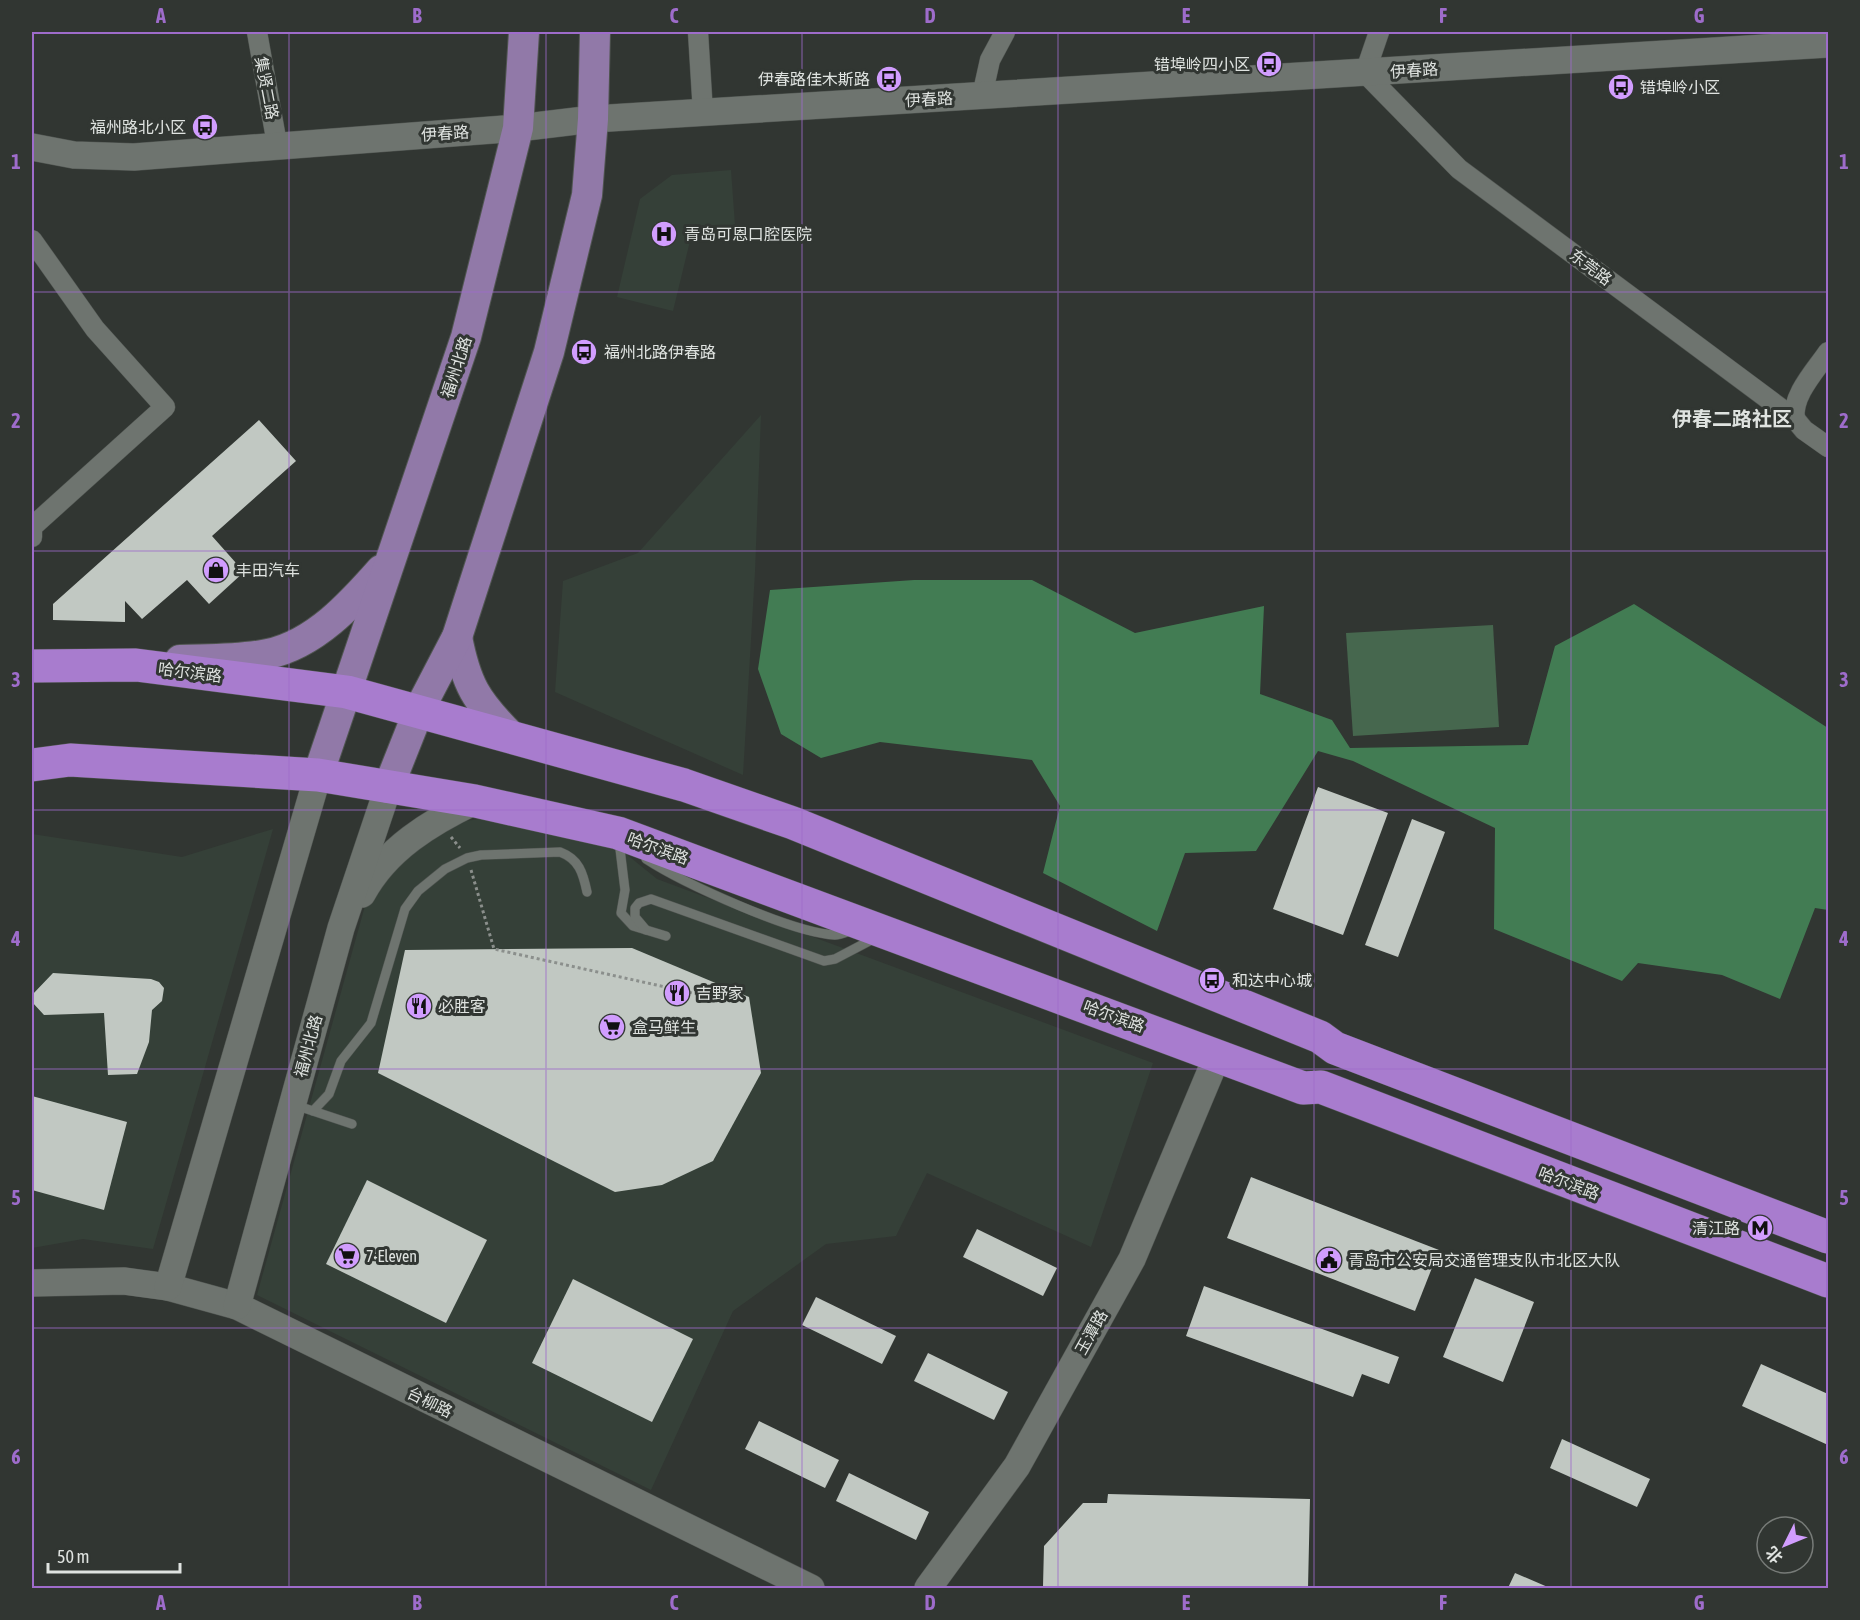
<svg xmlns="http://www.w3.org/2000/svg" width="1860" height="1620" font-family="'Asap Condensed','Noto Sans SC',sans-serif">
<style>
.built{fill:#354038}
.green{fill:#46674e}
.forest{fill:#427c53}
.building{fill:#c1c8c2}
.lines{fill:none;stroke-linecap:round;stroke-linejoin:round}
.lane-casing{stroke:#505551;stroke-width:10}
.street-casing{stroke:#505551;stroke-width:21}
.secondary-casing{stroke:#505551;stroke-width:28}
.primary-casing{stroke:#505551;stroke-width:32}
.highway-casing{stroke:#505551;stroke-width:34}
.path{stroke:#8b8f8c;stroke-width:3;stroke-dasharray:3 3;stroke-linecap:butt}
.lane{stroke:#6e746f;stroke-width:9}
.street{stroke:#6e746f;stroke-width:20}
.secondary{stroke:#6e746f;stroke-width:27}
.primary{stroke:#9179a8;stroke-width:30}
.highway{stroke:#a87cce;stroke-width:33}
.grid{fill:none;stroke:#9e6ccb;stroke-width:1.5;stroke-opacity:0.55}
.labels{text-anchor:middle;stroke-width:6;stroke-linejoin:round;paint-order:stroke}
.poi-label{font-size:16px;fill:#dfe3e0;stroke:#313632;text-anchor:start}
.street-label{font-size:16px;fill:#dfe3e0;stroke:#313632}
.quarter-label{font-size:20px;font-weight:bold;fill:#dfe3e0;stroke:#313632}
.neatline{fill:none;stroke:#9e6ccb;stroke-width:2}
.grid-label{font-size:20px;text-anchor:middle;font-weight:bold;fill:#9e6ccb}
</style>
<rect width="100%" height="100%" fill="#313632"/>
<g class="built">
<path d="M 731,170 L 735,225 L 702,227 L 690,241 L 673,311 L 617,297 L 640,199 L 672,175 Z"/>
<path d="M 761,415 L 755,572 L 743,775 L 555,692 L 563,581 L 638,553 Z"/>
<path d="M 509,815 L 599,832 L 657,879 L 1153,1063 L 1091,1247 L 927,1173 L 896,1236 L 826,1244 L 733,1311 L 651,1490 L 257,1295 L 368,895 L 406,850 L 465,821 Z"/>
<path d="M 273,829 L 153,1249 L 83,1239 L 32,1248 L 32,834 L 182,857 Z"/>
</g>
<path class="green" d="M 1493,625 L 1499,727 L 1353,736 L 1346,633 Z"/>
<path class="forest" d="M 914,580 L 1032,580 L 1135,633 L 1264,606 L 1260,694 L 1332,720 L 1350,748 L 1528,745 L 1555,646 L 1634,604 L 1828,728 L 1828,910 L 1815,908 L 1780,999 L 1722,975 L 1638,963 L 1622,981 L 1494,929 L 1495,828 L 1353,761 L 1318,751 L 1256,851 L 1185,853 L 1157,931 L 1043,873 L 1060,806 L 1032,760 L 880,742 L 821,758 L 781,734 L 758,669 L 770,590 Z"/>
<g class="building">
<path d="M 259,420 L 296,461 L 212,536 L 244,572 L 209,604 L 187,580 L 142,619 L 125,601 L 125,622 L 53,620 L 53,604 Z"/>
<path d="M 1318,787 L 1388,813 L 1343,935 L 1273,909 Z"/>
<path d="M 1412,819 L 1445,832 L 1398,957 L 1365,945 Z"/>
<path d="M 632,948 L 749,997 L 761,1073 L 713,1161 L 662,1185 L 615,1192 L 378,1073 L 405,950 Z"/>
<path d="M 53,973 L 151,979 L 159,982 L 164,988 L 162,1001 L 152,1010 L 149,1042 L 137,1074 L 108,1075 L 104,1013 L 44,1015 L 32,1002 L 32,995 Z"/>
<path d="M 32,1096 L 127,1122 L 104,1210 L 32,1190 Z"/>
<path d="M 1251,1177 L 1439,1250 L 1415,1311 L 1227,1238 Z"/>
<path d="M 367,1180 L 487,1240 L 446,1323 L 326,1264 Z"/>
<path d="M 977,1229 L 1057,1268 L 1043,1296 L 963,1257 Z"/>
<path d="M 1475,1278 L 1534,1302 L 1503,1382 L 1443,1357 Z"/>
<path d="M 573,1279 L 693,1339 L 652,1422 L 532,1363 Z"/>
<path d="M 1204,1286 L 1399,1357 L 1389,1384 L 1362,1374 L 1353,1397 L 1186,1336 Z"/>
<path d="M 816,1297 L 896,1336 L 882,1364 L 802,1325 Z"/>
<path d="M 928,1353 L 1008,1392 L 994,1420 L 914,1381 Z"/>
<path d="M 1761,1364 L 1828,1394 L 1828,1445 L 1742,1406 Z"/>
<path d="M 759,1421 L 839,1460 L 825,1488 L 745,1449 Z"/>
<path d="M 1562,1439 L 1650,1479 L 1637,1507 L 1550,1468 Z"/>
<path d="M 849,1473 L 929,1512 L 916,1540 L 836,1501 Z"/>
<path d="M 1108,1494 L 1310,1499 L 1308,1588 L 1043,1586 L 1044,1546 L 1083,1503 L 1107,1503 Z"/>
<path d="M 1515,1573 L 1550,1588 L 1508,1588 Z"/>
</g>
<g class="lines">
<g class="lane-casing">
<g id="lane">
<path d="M 619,841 L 625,890 L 621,913 L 633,926 L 666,936"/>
<path d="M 646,859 C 683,883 792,933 835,935 C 841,935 847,932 853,930"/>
<path d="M 646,930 L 635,917 L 635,908 L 639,903 L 651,899 L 824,961 L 835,959 L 875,938"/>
<path d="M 295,1105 L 352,1124"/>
<path d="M 313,1111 L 329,1094 L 341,1061 L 371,1023 L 405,909 L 418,891 L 445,869 L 467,858 L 481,855 L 560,852 C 579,859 583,873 587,892"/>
</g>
</g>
<g class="street-casing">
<g id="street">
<path d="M 257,32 L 277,144"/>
<path d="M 698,32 L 703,113"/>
<path d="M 1379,32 L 1365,73 L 1459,169 L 1795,419 L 1804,430 L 1828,447"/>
<path d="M 982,96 L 990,60 L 1005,32"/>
<path d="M 32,240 L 95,329 L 165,407 L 32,527 L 32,537"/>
<path d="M 1795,419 C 1791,396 1816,370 1828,352"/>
</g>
</g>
<g class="secondary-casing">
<g id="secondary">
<path d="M 32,147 L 74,155 L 134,157 L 518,128 L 593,119 L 1828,44"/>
<path d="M 362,894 C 386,849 431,822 475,801"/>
<path d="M 32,1283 L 124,1281 L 168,1287 L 237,1306 L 811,1588"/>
<path d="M 168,1287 L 318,775"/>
<path d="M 237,1306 L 341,928 L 388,788"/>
<path d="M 928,1588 L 1017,1466 L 1132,1259 L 1218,1054"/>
</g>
</g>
<g class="primary-casing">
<g id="primary">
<path d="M 457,637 C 466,684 476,701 510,735"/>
<path d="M 180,660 C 210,659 239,660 268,654 C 315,644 351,604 381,570"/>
<path d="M 318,775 L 466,337 L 518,128 L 524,32"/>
<path d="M 388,788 L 419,710 L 457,637 L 549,352 L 587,195 L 593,119 L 595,32"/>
</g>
</g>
<g class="highway-casing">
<g id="highway">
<path d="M 32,666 L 136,665 L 347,692 L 684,785 L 793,823 L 1320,1037 L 1335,1048 L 1828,1237"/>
<path d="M 32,765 L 70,760 L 318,775 L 475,801 L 618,833 L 1303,1088 L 1321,1087 L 1828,1281"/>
</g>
</g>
<g class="path">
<path d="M 451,837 L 460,848"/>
<path d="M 471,870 L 494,949 L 715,998"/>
</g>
<use href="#lane" class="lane"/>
<use href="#street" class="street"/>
<use href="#secondary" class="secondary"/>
<use href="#primary" class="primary"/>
<use href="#highway" class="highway"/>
</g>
<path class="grid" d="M 289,32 L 289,1588M 546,32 L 546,1588M 802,32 L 802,1588M 1058,32 L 1058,1588M 1314,32 L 1314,1588M 1571,32 L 1571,1588M 32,292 L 1828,292M 32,551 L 1828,551M 32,810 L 1828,810M 32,1069 L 1828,1069M 32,1328 L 1828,1328"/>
<defs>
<g id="bus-disc" transform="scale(1.35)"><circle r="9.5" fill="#d19dfe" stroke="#313632"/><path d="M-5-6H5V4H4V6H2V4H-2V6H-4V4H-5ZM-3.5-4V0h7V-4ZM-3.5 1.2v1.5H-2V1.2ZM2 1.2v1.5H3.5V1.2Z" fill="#111"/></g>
<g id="hospital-disc" transform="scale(1.35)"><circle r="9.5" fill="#d19dfe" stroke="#313632"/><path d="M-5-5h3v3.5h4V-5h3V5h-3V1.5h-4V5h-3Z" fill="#111"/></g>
<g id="shop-disc" transform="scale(1.35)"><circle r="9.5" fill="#d19dfe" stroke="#313632"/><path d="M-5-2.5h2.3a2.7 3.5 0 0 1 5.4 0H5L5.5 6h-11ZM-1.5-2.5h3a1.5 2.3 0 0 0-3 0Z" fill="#111"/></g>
<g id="restaurant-disc" transform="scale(1.35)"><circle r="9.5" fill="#d19dfe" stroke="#313632"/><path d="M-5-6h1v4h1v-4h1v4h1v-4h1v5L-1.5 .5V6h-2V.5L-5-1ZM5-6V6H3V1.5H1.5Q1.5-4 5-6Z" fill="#111"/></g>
<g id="supermarket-disc" transform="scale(1.35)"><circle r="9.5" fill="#d19dfe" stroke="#313632"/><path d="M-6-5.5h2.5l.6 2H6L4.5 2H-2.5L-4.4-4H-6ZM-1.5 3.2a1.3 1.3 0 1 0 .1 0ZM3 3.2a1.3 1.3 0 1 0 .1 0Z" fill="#111"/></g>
<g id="metro-disc" transform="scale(1.35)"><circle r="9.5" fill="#d19dfe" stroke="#313632"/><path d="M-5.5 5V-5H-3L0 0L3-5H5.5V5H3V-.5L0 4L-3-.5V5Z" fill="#111"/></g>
<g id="civic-disc" transform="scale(1.35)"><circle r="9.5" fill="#d19dfe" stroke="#313632"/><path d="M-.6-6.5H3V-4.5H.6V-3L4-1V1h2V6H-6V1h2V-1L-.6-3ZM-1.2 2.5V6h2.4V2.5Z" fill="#111"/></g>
</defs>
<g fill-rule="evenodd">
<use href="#bus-disc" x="1269" y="64"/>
<use href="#bus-disc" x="889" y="79"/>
<use href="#bus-disc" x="1621" y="87"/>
<use href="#bus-disc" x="205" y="127"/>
<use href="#hospital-disc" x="664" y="234"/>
<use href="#bus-disc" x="584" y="352"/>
<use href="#shop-disc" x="216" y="570"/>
<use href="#bus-disc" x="1212" y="980"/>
<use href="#restaurant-disc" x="677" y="993"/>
<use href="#restaurant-disc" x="419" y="1006"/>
<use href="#supermarket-disc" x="612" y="1027"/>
<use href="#metro-disc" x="1760" y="1228"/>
<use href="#supermarket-disc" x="347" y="1256"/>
<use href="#civic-disc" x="1329" y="1260"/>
</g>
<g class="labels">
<g class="poi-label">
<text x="1250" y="70" text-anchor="end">错埠岭四小区</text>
<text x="870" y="85" text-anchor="end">伊春路佳木斯路</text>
<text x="1640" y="93">错埠岭小区</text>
<text x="186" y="133" text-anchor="end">福州路北小区</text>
<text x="684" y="240">青岛可恩口腔医院</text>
<text x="604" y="358">福州北路伊春路</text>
<text x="236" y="576">丰田汽车</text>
<text x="1232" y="986">和达中心城</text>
<text x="696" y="999">吉野家</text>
<text x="438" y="1012">必胜客</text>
<text x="632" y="1033">盒马鲜生</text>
<text x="1740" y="1234" text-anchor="end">清江路</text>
<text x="366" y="1262">7-Eleven</text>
<text x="1348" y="1266">青岛市公安局交通管理支队市北区大队</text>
</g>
<g class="street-label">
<text transform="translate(1414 70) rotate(-4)" y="6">伊春路</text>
<text transform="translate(267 88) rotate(79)" y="6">集贤二路</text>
<text transform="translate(929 99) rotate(-3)" y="6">伊春路</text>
<text transform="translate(445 133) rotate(-4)" y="6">伊春路</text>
<text transform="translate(1591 267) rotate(37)" y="6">东莞路</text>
<text transform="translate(456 367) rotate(-72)" y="6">福州北路</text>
<text transform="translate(190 672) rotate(7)" y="6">哈尔滨路</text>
<text transform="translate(658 848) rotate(20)" y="6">哈尔滨路</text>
<text transform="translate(1114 1016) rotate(20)" y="6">哈尔滨路</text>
<text transform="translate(308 1046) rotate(-75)" y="6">福州北路</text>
<text transform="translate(1569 1183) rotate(21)" y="6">哈尔滨路</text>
<text transform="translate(1091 1332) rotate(-61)" y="6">玉潭路</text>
<text transform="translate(430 1402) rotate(26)" y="6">台柳路</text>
</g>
<g class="quarter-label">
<text x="1732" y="426">伊春二路社区</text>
</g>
</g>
<rect width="1860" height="1620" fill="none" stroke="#313632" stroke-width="66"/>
<g transform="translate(1785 1545) rotate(227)"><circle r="28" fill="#313632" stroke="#777b78" stroke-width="1.5"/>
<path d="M0-4.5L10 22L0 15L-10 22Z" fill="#d19dfe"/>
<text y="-9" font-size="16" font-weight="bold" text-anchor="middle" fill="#dfe3e0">北</text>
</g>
<path d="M48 1563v9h132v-9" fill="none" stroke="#dfe3e0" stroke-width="3"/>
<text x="57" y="1563" font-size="18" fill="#dfe3e0" stroke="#313632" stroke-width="4.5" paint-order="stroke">50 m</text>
<rect x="33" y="33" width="1794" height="1554" class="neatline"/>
<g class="grid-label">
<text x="161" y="23">A</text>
<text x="417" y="23">B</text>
<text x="674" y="23">C</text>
<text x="930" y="23">D</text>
<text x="1186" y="23">E</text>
<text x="1443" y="23">F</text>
<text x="1699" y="23">G</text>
<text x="16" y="169">1</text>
<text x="1844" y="169">1</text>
<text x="16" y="428">2</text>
<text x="1844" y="428">2</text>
<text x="16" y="687">3</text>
<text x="1844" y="687">3</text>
<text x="16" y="946">4</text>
<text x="1844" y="946">4</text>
<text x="16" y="1205">5</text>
<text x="1844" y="1205">5</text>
<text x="16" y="1464">6</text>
<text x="1844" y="1464">6</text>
<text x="161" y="1610">A</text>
<text x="417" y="1610">B</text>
<text x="674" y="1610">C</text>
<text x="930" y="1610">D</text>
<text x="1186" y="1610">E</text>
<text x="1443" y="1610">F</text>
<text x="1699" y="1610">G</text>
</g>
</svg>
